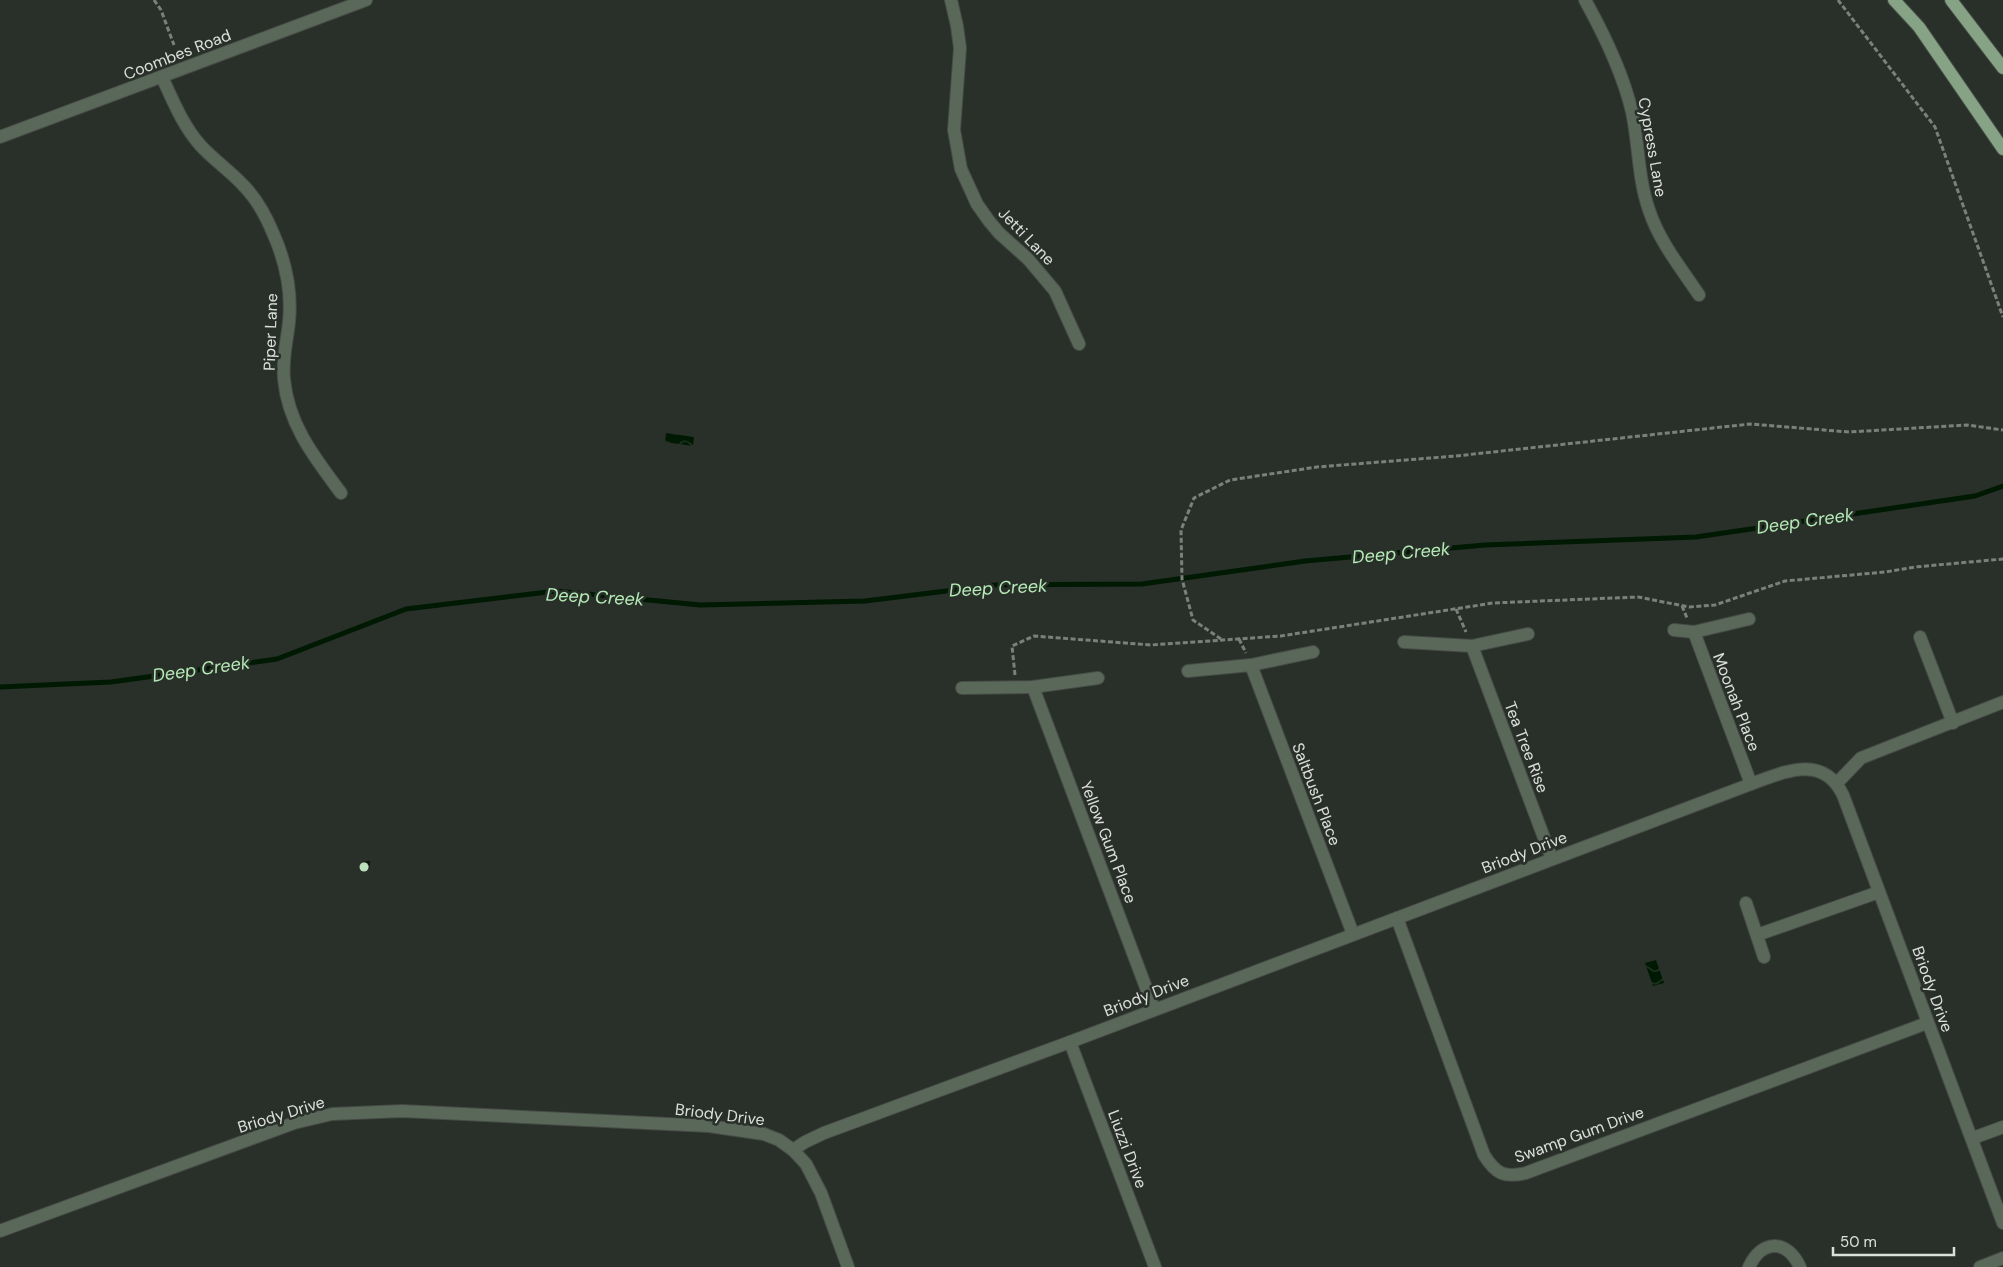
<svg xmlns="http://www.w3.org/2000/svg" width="2003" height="1267" font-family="'DM Sans',sans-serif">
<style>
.water{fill:url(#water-waves)}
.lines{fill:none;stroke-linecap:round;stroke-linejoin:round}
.stream{stroke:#001902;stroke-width:5}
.building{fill:#bce0bd;filter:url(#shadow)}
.minor-casing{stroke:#464b46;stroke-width:14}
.major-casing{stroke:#464b46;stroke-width:14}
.path{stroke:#7b807b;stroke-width:3;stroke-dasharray:5 2.5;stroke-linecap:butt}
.minor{stroke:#5a685a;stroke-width:12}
.major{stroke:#86a386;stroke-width:12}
.labels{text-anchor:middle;stroke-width:5;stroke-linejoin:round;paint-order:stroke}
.street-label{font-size:16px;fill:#dce0dc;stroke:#292f29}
.water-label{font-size:18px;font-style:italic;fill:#b5ebb6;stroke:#292f29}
</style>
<defs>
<pattern id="water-waves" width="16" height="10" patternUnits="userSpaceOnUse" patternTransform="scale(1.25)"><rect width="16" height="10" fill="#001902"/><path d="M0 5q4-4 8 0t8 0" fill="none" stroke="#253a26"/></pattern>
<filter id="shadow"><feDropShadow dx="4.5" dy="-4.5" stdDeviation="1" flood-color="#0009"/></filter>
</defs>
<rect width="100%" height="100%" fill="#292f29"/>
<g class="water">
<path d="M 666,433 L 694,437 L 693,446 L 665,442 Z"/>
<path d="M 1656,960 L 1664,983 L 1653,986 L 1645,963 Z"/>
</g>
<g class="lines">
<path class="stream" d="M 0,687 L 111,682 L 277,659 L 406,609 L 556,591 L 700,605 L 865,601 L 995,585 L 1142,584 L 1305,561 L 1485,545 L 1696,537 L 1975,496 L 2003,486"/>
</g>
<circle class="building" cx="364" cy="867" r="4.5"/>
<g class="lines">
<g class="minor-casing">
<g id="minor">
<path d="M 951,0 L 957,26 L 960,48 L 954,130 L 961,169 L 977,204 L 989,221 L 999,233 L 1028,259 L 1055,291 L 1079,344"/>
<path d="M 1585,0 C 1605,36 1623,73 1632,112 C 1639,145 1638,179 1649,210 C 1659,241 1681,268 1699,295"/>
<path d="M 162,77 C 173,101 183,126 201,146 C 214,160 230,171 243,185 C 256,198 266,216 273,233 C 285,260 292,292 289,322 C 287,341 282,359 284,379 C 288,424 314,457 341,493"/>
<path d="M 0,137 L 366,0"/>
<path d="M 1674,630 L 1694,632 L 1749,619"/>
<path d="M 1694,632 L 1751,784"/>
<path d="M 1920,637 L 1953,723"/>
<path d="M 1404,642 L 1472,646 L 1528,634"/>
<path d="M 1472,646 L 1552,859"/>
<path d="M 1251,665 L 1353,934"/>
<path d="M 1188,671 L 1251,665 L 1313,652"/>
<path d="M 1033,687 L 1154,1009"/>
<path d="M 962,688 L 1033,687 L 1098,678"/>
<path d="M 1837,783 L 1861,758 L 2003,702"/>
<path d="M 1746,903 L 1764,957"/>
<path d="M 1397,918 L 1484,1155 C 1496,1174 1504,1178 1526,1173 L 1927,1023"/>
<path d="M 1757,935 L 1879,892"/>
<path d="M 1070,1042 L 1155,1267"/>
<path d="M 1973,1138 L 2003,1127"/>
<path d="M 793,1150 L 805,1142 L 824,1133 L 1070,1042 L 1751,784 C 1784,772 1823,753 1843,795 L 2003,1223"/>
<path d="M 0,1231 L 294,1123 L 332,1114 L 402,1111 L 709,1126 L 764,1134 L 779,1140 L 793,1150 L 806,1164 L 821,1193 L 848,1267"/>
<path d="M 1749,1267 C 1762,1239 1787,1239 1800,1267"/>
<path d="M 1980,1267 L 2003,1258"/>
</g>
</g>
<g class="major-casing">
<g id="major">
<path d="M 1894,0 L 1919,27 L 2003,149"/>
<path d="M 1951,0 L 2003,68"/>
</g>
</g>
<g class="path">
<path d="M 154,0 L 161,10 L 174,45"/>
<path d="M 1838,0 L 1935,127 L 2003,317"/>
<path d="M 1682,606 L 1687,618"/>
<path d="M 1456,609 L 1466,632"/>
<path d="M 1221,639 L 1193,620 L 1182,579 L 1181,530 L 1194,498 L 1230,480 L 1317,467 L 1456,456 L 1750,424 L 1849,432 L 1967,425 L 2003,430"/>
<path d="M 1239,639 L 1246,653"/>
<path d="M 1015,675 L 1012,646 L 1034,636 L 1151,645 L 1281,636 L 1493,603 L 1638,597 L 1689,607 L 1715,605 L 1785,581 L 1885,572 L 1915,567 L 2003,559"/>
</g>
<use href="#minor" class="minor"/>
<use href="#major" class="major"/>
</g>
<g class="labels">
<g class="street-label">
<text transform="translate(177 54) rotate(-21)" y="6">Coombes Road</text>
<text transform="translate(1653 147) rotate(80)" y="6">Cypress Lane</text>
<text transform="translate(1027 236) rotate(46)" y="6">Jetti Lane</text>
<text transform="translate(270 332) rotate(-88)" y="6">Piper Lane</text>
<text transform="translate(1737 702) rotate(69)" y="6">Moonah Place</text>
<text transform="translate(1527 747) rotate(69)" y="6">Tea Tree Rise</text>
<text transform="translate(1317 794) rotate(69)" y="6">Saltbush Place</text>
<text transform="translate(1109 842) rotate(69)" y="6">Yellow Gum Place</text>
<text transform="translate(1524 852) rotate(-21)" y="6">Briody Drive</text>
<text transform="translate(1933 989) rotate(70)" y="6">Briody Drive</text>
<text transform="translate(1146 995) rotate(-21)" y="6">Briody Drive</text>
<text transform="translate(281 1114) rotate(-17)" y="6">Briody Drive</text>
<text transform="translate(720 1114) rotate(7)" y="6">Briody Drive</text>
<text transform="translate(1579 1134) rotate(-20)" y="6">Swamp Gum Drive</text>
<text transform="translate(1128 1149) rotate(69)" y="6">Liuzzi Drive</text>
</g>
<g class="water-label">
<text transform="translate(1805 521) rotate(-8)" y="6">Deep Creek</text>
<text transform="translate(1401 553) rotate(-5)" y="6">Deep Creek</text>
<text transform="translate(998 588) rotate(-3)" y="6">Deep Creek</text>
<text transform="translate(595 597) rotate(3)" y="6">Deep Creek</text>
<text transform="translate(201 669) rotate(-8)" y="6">Deep Creek</text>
</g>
</g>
<path d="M1833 1247v8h121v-8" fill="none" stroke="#dce0dc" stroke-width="2.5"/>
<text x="1840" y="1247" font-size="15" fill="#dce0dc" stroke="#292f29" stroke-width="4" paint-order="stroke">50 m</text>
</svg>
